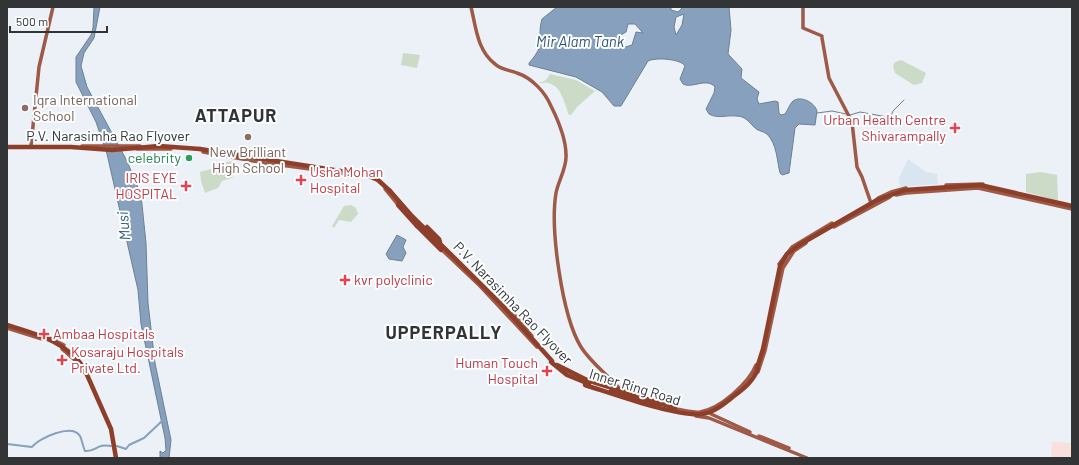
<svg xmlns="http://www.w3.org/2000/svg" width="1079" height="465" font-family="Barlow,sans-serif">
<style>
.built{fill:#d9e5ef}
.education{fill:#fae0da}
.green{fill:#ccdbc7}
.water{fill:#86a0bd;stroke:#6d8094;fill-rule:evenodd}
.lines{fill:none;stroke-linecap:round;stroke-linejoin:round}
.stream{stroke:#6d8094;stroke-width:1}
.canal{stroke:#86a0bd;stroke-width:2}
.major{stroke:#9e5a47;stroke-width:3.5}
.highway{stroke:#8e3f2a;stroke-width:4.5}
.highway-bridge{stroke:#8e3f2a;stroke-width:4.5}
.education-dot{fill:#8d6e63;stroke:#fdfeff;stroke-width:1.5}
.health-dot{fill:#e0444e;stroke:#fdfeff;stroke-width:1.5}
.leisure-dot{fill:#2e9e5b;stroke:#fdfeff;stroke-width:1.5}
.labels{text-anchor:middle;stroke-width:4;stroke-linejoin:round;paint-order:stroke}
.education-label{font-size:14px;fill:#785e54;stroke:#fdfeff;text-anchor:start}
.health-label{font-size:14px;fill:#be3a42;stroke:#fdfeff;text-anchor:start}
.street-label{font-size:14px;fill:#323436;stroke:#fdfeff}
.leisure-label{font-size:14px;fill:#27864d;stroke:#fdfeff;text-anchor:end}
.water-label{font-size:15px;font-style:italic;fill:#2f557f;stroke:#fdfeff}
.district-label{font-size:18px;font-weight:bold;letter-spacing:1px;fill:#323436;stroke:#fdfeff}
</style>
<rect width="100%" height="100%" fill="#ebf1f7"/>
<path class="built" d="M 908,159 L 926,172 L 937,174 L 938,184 L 900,187 L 899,178 Z"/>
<path class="education" d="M 1052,442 L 1072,443 L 1072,458 L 1051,458 Z"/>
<g class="green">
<path d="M 403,53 L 420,55 L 417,68 L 401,65 Z"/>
<path d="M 901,60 L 926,73 L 922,83 L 914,85 L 895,73 L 893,66 L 895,62 Z"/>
<path d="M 550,74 L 576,80 L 595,91 L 577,107 L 571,115 L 569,115 C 564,103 562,86 548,83 C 544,82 542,84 539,83 L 546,80 Z"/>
<path d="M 234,161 L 235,169 L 232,178 L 222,181 L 218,188 L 205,193 L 201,181 L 200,172 L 218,167 L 226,162 Z"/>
<path d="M 1041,172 L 1057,175 L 1058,201 L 1026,192 L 1026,174 Z"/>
<path d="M 351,205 L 356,208 L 358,214 L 351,222 L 339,220 L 334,228 L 332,226 L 344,206 Z"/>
</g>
<g class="water">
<path d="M 94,7 L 100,7 L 94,38 L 84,53 L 81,66 L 87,87 L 127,161 L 141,195 L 146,243 L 148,303 L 155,363 L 171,440 L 169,458 L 160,458 L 160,451 L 163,453 L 166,450 L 165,438 L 141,324 L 138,290 L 107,154 L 96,122 L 76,82 L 76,57 L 91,35 L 93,28 Z"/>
<path d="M 557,7 L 671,7 L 671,10 L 678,12 L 683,7 L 729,7 L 731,30 L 728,54 L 742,69 L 741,78 L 759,92 L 757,99 L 759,104 L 775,101 L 778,102 L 779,113 L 781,115 L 785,114 C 788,110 789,105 793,101 C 801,95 815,103 817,111 L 815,125 L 799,124 L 795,128 L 789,173 L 782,175 L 780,173 C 777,161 777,144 767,134 C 763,131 757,131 754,127 C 748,121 745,116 736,116 C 726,115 718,119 709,114 L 706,109 L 714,93 L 715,87 C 707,77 692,89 683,84 L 680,79 L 685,66 C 681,59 656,57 648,61 L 621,106 L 614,106 L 602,92 L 576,77 L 529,65 L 529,63 C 548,42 536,39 542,19 ZM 684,14 L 682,25 L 676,35 L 674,27 L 676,17 ZM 628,24 L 635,24 L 643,33 L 636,32 L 632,45 L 619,49 L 615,44 L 616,38 L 626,32 Z"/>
<path d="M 397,235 L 406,240 L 403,247 L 406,253 L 402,261 L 389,259 L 386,254 Z"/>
</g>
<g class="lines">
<g class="stream">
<path d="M 817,113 L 832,111 L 846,114"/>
<path d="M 850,115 L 860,112 L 887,117 L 891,116 L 893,111 L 904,100"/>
</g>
<g class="canal">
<path d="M 7,444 L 32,447 C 39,438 72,423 80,436 C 82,440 83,447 85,451 C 96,452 97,443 111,446"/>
<path d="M 117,446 L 126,449 L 129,445 L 144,438 L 162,421"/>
</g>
<g class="major">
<path d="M 471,7 C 476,27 477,50 495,64 C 501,70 510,70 517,73 C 532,78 545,92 551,106 C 558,120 566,140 566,155 C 567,168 558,181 556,193 C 550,229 562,316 581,347 C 591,363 607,374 620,389"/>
<path d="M 803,7 L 803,28 L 822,36"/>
<path d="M 822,38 L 829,78 L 852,122 L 857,167 L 862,177 L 872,206"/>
<path d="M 31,146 L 39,67 L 53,7"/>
<path d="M 82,146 L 140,146"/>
<path d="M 137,149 L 171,149"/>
<path d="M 203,152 L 265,163 L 355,175"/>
<path d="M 946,185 L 983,184"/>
<path d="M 385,189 L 399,206"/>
<path d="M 896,195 L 906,193 L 978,188 L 1072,209"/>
<path d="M 878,198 L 891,192 L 906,188"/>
<path d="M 834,227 L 890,197"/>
<path d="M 441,249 L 480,286 L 537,347"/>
<path d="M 779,264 L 792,247 L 832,223"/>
<path d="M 513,313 L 532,336"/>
<path d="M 7,328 L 42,339"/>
<path d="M 46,336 L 64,345"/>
<path d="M 62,349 L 77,362 L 84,372"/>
<path d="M 758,372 L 765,351 L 783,268 L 794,251 L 806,243"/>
<path d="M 672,408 C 681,410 691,413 700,412 C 720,409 749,383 756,365"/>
<path d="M 711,414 L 750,432"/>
<path d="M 696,416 L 709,418 L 807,458"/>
<path d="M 759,436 L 789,448"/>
</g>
<g class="highway">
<path d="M 200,149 L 366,175 L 378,180 L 390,191"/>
<path d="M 877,200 L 905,190 L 980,185 L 1072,206"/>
<path d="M 417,226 L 441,250"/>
<path d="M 427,227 L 439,239 L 440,242"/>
<path d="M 551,362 L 567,375 L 589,384"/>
<path d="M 557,365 L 587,380"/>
<path d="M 84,368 L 111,429 L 116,458"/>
<path d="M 757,368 L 763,349 L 780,266 L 787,254 L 799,245"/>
<path d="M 611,391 L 659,406"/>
</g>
<g class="highway-bridge">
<path d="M 7,147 L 71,147 L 112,150 L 159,146 L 200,149"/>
<path d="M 390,191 L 411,215 L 503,306 L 552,361"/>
<path d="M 398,205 L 417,226"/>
<path d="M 799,245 L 877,200"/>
<path d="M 7,325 C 36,334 66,341 84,368"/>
<path d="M 587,380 L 675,408"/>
<path d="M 585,385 C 611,393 679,418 703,414 C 715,412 725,403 734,396 C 745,388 753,381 758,369"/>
</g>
</g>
<g class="education-dot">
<circle cx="25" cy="108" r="4"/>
<circle cx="248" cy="137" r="4"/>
</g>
<g class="health-dot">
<path d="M953 122h4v4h4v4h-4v4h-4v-4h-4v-4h4z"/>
<path d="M299 174h4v4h4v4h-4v4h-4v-4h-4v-4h4z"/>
<path d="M184 180h4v4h4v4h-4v4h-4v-4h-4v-4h4z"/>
<path d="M343 274h4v4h4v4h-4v4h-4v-4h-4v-4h4z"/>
<path d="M42 328h4v4h4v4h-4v4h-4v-4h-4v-4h4z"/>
<path d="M60 354h4v4h4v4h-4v4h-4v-4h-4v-4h4z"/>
<path d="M545 365h4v4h4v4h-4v4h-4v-4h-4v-4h4z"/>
</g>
<circle class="leisure-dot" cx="189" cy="158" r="4"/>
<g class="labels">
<g class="education-label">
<text x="33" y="105">Iqra International<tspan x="33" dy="16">School</tspan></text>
<text x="248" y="157" text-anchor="middle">New Brilliant<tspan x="248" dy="16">High School</tspan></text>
</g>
<g class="health-label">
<text x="946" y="125" text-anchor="end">Urban Health Centre<tspan x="946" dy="16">Shivarampally</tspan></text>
<text x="310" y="177">Usha Mohan<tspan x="310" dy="16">Hospital</tspan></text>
<text x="177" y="183" text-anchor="end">IRIS EYE<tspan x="177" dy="16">HOSPITAL</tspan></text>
<text x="354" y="285">kvr polyclinic</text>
<text x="53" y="339">Ambaa Hospitals</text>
<text x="71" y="357">Kosaraju Hospitals<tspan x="71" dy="16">Private Ltd.</tspan></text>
<text x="538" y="368" text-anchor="end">Human Touch<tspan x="538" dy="16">Hospital</tspan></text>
</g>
<g class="street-label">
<text x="108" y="141">P.V. Narasimha Rao Flyover</text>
<text transform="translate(513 303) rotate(46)" y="5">P.V. Narasimha Rao Flyover</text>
<text transform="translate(635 387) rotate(17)" y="5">Inner Ring Road</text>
</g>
<g class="leisure-label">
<text x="181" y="163">celebrity</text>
</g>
<g class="water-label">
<text x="580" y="47">Mir Alam Tank</text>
<text transform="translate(124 226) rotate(-95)" y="5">Musi</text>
</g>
<g class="district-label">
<text x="236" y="122">ATTAPUR</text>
<text x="444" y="339">UPPERPALLY</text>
</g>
</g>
<rect width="1079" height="465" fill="none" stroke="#323436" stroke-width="16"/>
<path d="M10 26v6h97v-6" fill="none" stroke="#323436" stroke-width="2"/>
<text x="16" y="26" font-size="12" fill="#323436" stroke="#fdfeff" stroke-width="3" paint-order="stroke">500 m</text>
</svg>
